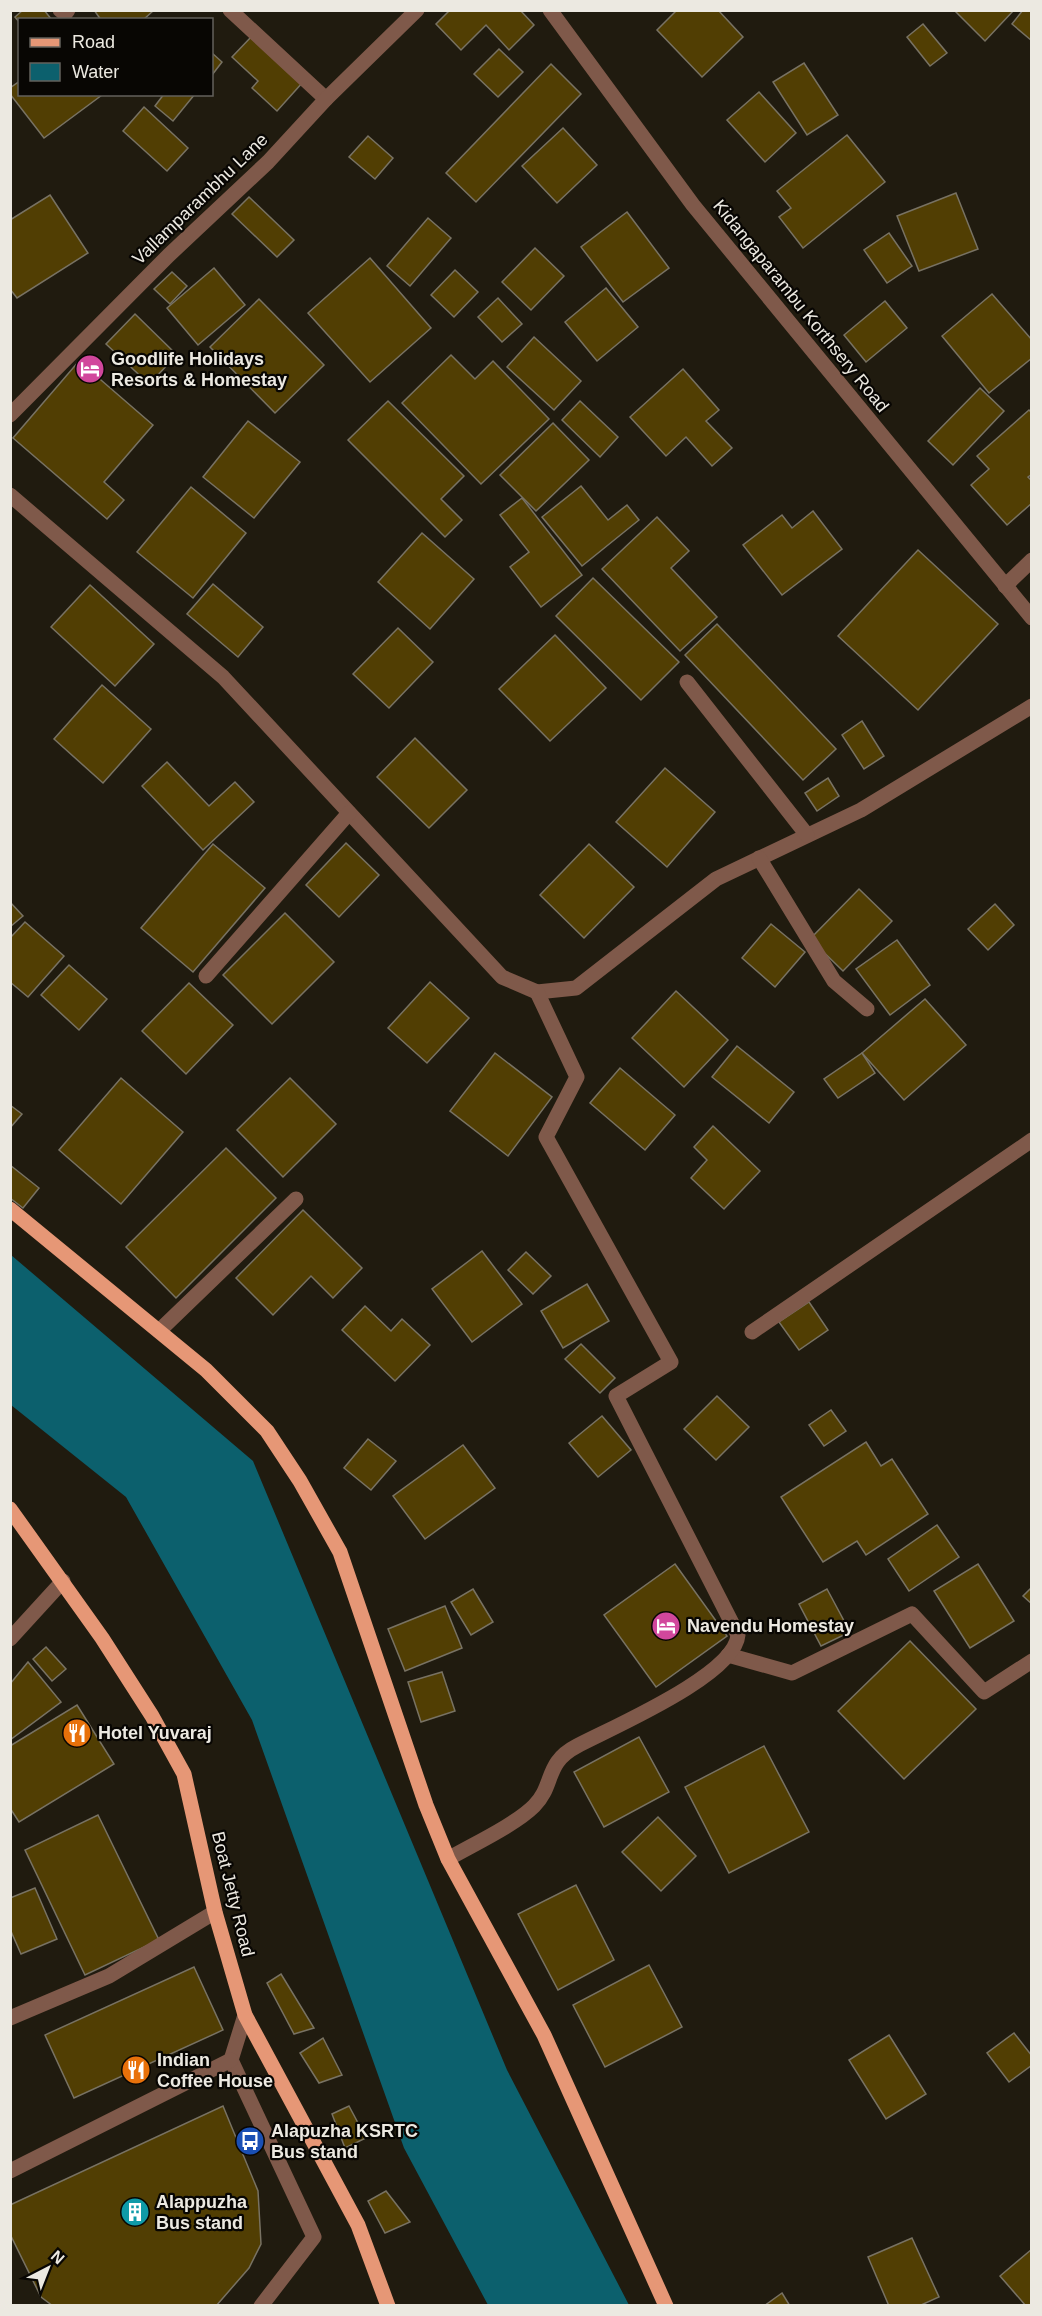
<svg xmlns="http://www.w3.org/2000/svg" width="1042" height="2316" font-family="Helvetica,sans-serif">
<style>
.water{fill:#0c606d}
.building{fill:#513e03;stroke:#787263;stroke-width:1.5}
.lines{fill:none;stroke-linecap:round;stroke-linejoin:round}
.minor{stroke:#7f594a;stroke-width:15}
.major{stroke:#e69776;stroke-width:15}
.labels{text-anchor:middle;stroke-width:4.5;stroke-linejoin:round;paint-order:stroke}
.street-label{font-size:18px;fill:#ece9e1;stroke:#080603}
.poi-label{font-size:18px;font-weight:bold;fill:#ece9e1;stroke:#080603;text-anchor:start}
</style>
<rect width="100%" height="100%" fill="#201b0f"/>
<path class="water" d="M 11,1255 L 253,1461 L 507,2070 L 629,2305 L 488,2305 L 404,2148 L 252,1720 L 126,1497 L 11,1405 Z"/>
<g class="building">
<path d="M 23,10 L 44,10 L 52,20 L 20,20 L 20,23 L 15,17 Z"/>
<path d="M 94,10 L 154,10 L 143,20 L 101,20 Z"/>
<path d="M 450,10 L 520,10 L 534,25 L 509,50 L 486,25 L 461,50 L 436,24 Z"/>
<path d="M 677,10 L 718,10 L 743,37 L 702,77 L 657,30 Z"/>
<path d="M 954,10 L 1014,10 L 985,41 Z"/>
<path d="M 1023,10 L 1032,10 L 1032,41 L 1012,24 Z"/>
<path d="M 923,24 L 947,53 L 930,66 L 907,37 Z"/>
<path d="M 252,36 L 303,82 L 277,111 L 252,88 L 258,81 L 232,57 Z"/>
<path d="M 499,49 L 523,72 L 498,97 L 474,74 Z"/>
<path d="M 212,53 L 222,62 L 212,75 Z"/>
<path d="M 804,63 L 838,115 L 807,135 L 773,82 Z"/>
<path d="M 551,64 L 581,94 L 476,202 L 446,173 Z"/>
<path d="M 20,81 L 20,94 L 102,95 L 44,138 L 10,94 L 10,88 Z"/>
<path d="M 759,92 L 796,133 L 765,162 L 727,120 Z"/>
<path d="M 164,94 L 195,94 L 173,121 L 155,106 Z"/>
<path d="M 144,107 L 188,148 L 167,171 L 123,131 Z"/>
<path d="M 563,128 L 597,165 L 557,203 L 522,166 Z"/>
<path d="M 847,135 L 885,182 L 803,248 L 779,217 L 791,208 L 777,191 Z"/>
<path d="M 368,136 L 393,158 L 375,179 L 349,157 Z"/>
<path d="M 956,193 L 978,249 L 919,271 L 897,216 Z"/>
<path d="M 50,195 L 88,253 L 17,298 L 10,289 L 10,220 Z"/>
<path d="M 249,197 L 294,240 L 277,257 L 232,214 Z"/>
<path d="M 627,212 L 669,268 L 623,302 L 581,247 Z"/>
<path d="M 428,218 L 451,238 L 410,286 L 387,266 Z"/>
<path d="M 889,233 L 912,266 L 887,283 L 864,250 Z"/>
<path d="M 535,248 L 564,276 L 531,310 L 502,282 Z"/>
<path d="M 370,258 L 431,328 L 370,382 L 308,313 Z"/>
<path d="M 214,268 L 245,305 L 198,345 L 167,308 Z"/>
<path d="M 455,270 L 478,292 L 454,317 L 431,295 Z"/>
<path d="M 172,272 L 187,286 L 170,304 L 154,289 Z"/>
<path d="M 606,288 L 638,327 L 597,361 L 565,322 Z"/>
<path d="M 992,294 L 1032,340 L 1032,358 L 989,393 L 942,336 Z"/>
<path d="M 498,298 L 522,324 L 502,342 L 478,317 Z"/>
<path d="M 259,299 L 324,365 L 275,413 L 210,347 Z"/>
<path d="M 885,301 L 907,328 L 866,362 L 844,335 Z"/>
<path d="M 135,314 L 177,355 L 149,384 L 106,344 Z"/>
<path d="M 534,337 L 581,381 L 554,410 L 507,367 Z"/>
<path d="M 451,355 L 475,379 L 493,361 L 549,419 L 481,484 L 402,403 Z"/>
<path d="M 79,361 L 153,425 L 104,482 L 124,500 L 107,519 L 13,438 Z"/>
<path d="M 683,369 L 719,410 L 706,421 L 732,448 L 712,466 L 686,437 L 666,456 L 630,417 Z"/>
<path d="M 980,388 L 1004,411 L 953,465 L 928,441 Z"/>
<path d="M 388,401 L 464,476 L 441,499 L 462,520 L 445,537 L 348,440 Z"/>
<path d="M 580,401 L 618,437 L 600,457 L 562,420 Z"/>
<path d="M 1029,410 L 1032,413 L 1032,474 L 1028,477 L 1032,481 L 1032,503 L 1007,525 L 971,485 L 989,469 L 977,456 Z"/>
<path d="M 248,421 L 300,462 L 254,518 L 203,477 Z"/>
<path d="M 553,423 L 589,460 L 536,511 L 500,475 Z"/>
<path d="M 581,486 L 608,520 L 627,505 L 639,520 L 582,566 L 542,517 Z"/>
<path d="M 191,487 L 246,533 L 193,598 L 137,552 Z"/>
<path d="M 522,498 L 582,575 L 541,607 L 510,567 L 529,552 L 500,515 Z"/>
<path d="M 813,511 L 842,549 L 782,595 L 743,545 L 782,515 L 792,528 Z"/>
<path d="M 657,517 L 689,551 L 671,568 L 717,617 L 680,651 L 602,569 Z"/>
<path d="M 422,533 L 474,579 L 430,629 L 378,582 Z"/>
<path d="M 918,550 L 998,624 L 918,710 L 838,636 Z"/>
<path d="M 593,578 L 679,662 L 641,700 L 556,616 Z"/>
<path d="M 213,584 L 263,627 L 238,657 L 187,614 Z"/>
<path d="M 90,585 L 154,644 L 115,686 L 51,627 Z"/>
<path d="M 717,624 L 836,749 L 803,780 L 685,655 Z"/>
<path d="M 398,628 L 433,662 L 389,708 L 353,674 Z"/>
<path d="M 555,635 L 606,688 L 550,741 L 499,689 Z"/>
<path d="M 102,685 L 151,729 L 103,783 L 54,739 Z"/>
<path d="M 862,721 L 884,756 L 864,769 L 842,735 Z"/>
<path d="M 415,738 L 467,790 L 429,828 L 377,777 Z"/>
<path d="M 167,762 L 209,806 L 235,782 L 254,802 L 203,850 L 142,786 Z"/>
<path d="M 665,768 L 715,812 L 667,867 L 616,822 Z"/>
<path d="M 828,778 L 839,796 L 817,811 L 805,793 Z"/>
<path d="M 346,843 L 379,875 L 339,917 L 306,885 Z"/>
<path d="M 213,844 L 265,888 L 193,972 L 141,928 Z"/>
<path d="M 589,844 L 634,887 L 584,938 L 540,895 Z"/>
<path d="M 859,889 L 892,921 L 843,971 L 810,939 Z"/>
<path d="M 10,902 L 23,916 L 10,927 Z"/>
<path d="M 995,904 L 1014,925 L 988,950 L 968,929 Z"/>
<path d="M 285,913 L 334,962 L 272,1024 L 223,975 Z"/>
<path d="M 25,922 L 64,956 L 28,997 L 10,982 L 10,938 Z"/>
<path d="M 771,924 L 805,952 L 775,987 L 742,958 Z"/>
<path d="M 897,940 L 930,985 L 890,1015 L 856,969 Z"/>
<path d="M 69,965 L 107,999 L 79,1030 L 41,995 Z"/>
<path d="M 430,982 L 469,1018 L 427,1063 L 388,1028 Z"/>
<path d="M 189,983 L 233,1025 L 186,1074 L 142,1031 Z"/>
<path d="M 676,991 L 728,1040 L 684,1087 L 632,1038 Z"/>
<path d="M 925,999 L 966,1045 L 904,1100 L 862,1053 Z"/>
<path d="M 737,1046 L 794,1092 L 769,1123 L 712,1077 Z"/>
<path d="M 495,1053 L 552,1097 L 508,1156 L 450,1111 Z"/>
<path d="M 862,1053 L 875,1073 L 838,1098 L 824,1079 Z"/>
<path d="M 620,1068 L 675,1115 L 645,1150 L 590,1103 Z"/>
<path d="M 121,1078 L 183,1132 L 121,1204 L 59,1150 Z"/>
<path d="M 290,1078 L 336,1124 L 283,1177 L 237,1130 Z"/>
<path d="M 10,1105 L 22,1114 L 10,1128 Z"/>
<path d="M 713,1126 L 760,1171 L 724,1209 L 691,1178 L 707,1160 L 694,1147 Z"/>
<path d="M 226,1148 L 276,1198 L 176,1298 L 126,1247 Z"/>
<path d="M 10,1165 L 39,1188 L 23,1208 L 10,1198 Z"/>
<path d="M 303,1210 L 362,1268 L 333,1298 L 311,1276 L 273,1315 L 236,1278 Z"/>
<path d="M 482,1251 L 522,1304 L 472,1342 L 432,1289 Z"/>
<path d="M 526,1252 L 551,1276 L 533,1294 L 508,1270 Z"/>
<path d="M 587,1284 L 609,1321 L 563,1348 L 541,1311 Z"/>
<path d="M 809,1302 L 828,1330 L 799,1350 L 779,1322 Z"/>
<path d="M 365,1306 L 391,1331 L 402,1319 L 430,1345 L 395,1381 L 342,1330 Z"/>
<path d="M 581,1344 L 615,1378 L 600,1393 L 565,1359 Z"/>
<path d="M 717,1396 L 749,1427 L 716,1460 L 684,1429 Z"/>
<path d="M 831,1410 L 846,1431 L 824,1446 L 809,1425 Z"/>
<path d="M 602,1416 L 631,1450 L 598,1477 L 569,1443 Z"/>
<path d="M 368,1439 L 396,1461 L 371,1490 L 344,1468 Z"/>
<path d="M 866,1442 L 881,1466 L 892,1459 L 928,1514 L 866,1555 L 857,1541 L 823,1562 L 781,1497 Z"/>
<path d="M 463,1445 L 495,1488 L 425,1539 L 393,1496 Z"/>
<path d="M 937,1525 L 959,1557 L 909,1591 L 888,1559 Z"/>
<path d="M 675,1564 L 727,1636 L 656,1687 L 604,1615 Z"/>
<path d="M 978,1564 L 1014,1621 L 970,1648 L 934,1591 Z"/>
<path d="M 1032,1587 L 1032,1604 L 1023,1596 Z"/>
<path d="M 473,1589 L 493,1622 L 471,1635 L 451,1602 Z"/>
<path d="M 827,1589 L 850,1632 L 821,1646 L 799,1604 Z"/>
<path d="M 445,1606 L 462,1648 L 405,1671 L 388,1629 Z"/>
<path d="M 910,1641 L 976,1709 L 904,1779 L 838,1711 Z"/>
<path d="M 46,1647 L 66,1669 L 52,1681 L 33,1659 Z"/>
<path d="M 28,1662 L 61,1702 L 10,1740 L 10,1684 Z"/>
<path d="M 442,1672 L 455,1711 L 421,1722 L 408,1682 Z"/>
<path d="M 77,1705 L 114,1764 L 19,1822 L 10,1808 L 10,1746 Z"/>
<path d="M 639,1737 L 669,1792 L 604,1827 L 574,1772 Z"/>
<path d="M 764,1746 L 809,1832 L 729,1873 L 685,1787 Z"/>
<path d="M 98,1815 L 159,1940 L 85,1975 L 25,1850 Z"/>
<path d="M 658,1817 L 696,1856 L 661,1891 L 622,1852 Z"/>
<path d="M 576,1885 L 614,1960 L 558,1990 L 518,1914 Z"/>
<path d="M 35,1888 L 57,1939 L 21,1954 L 10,1929 L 10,1898 Z"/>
<path d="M 649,1965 L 682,2027 L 605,2067 L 573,2005 Z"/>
<path d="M 194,1967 L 223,2030 L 74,2098 L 45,2035 Z"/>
<path d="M 281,1974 L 314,2028 L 294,2034 L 267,1983 Z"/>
<path d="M 1014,2033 L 1032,2056 L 1032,2065 L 1009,2082 L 987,2053 Z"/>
<path d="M 889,2035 L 926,2094 L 886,2119 L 849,2060 Z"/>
<path d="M 323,2038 L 342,2075 L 319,2083 L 300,2053 Z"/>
<path d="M 223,2106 L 258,2191 L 261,2244 L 249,2268 L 216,2306 L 53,2306 L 41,2297 L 10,2234 L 10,2205 Z"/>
<path d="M 349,2106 L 366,2138 L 345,2148 L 332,2114 Z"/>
<path d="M 386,2191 L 410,2222 L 385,2233 L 368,2201 Z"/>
<path d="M 912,2238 L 939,2297 L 919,2306 L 889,2306 L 868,2257 Z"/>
<path d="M 1032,2249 L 1032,2306 L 1026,2306 L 1000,2276 Z"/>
<path d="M 782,2293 L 790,2306 L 764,2306 Z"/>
</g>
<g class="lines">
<g class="minor">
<path d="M 60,10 L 65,14 L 68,10"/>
<path d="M 230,10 L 326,99"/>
<path d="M 550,10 L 693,205 L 1032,618"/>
<path d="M 10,415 L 169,255 L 268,162 L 326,99 L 417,10"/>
<path d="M 10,495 L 223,677 L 502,977 L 537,992 L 576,988 L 716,879 L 861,810 L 1032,706"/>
<path d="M 1005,586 L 1032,560"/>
<path d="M 687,682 L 807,835"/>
<path d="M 759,858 L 834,981 L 867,1009"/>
<path d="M 206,976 L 349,813"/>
<path d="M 159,1331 L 296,1199"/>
<path d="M 752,1332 L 1032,1140"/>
<path d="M 10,1639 L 63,1581"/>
<path d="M 728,1655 L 792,1673 L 912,1614 L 984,1692 L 1032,1661"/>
<path d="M 448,1859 C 472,1845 515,1825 534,1806 C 555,1785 544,1763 577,1746 C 613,1727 735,1675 738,1635 L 616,1396 L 671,1362 L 546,1137 L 577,1077 L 537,992"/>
<path d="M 245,2015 L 231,2060 L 314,2237 L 261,2306"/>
<path d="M 10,2018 L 109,1976 L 215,1912"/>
<path d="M 10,2171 L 231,2060"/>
</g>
<g class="major">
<path d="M 10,1209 L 206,1370 L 267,1431 L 300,1481 L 340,1552 L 426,1805 L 448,1859 L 544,2035 L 666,2306"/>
<path d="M 10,1509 L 102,1638 L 152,1716 L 184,1774 L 215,1912 L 245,2015 L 358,2225 L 388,2306"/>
</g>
</g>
<defs>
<g id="hotel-disc" transform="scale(1.5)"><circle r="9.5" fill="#d1479c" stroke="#080603"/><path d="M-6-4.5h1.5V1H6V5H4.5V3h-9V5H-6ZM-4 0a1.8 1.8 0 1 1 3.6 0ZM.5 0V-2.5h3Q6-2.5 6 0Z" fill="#fff"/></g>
<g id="restaurant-disc" transform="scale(1.5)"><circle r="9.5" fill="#e8710a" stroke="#080603"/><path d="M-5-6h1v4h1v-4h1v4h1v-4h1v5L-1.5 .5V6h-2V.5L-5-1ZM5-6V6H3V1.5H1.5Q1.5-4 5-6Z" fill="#fff"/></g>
<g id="bus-disc" transform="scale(1.5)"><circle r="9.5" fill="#1a4fb4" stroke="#080603"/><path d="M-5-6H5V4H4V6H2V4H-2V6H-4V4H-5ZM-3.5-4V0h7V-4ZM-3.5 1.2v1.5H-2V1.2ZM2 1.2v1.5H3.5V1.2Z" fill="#fff"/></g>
<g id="building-disc" transform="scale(1.5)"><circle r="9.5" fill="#0f9aa8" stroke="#080603"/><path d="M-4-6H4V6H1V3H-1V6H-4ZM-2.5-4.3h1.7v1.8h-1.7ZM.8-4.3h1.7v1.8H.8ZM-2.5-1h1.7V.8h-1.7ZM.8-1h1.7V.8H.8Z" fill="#fff"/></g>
</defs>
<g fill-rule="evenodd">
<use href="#hotel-disc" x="90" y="369"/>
<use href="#hotel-disc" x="666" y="1626"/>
<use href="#restaurant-disc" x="77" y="1733"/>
<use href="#restaurant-disc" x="136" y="2070"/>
<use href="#bus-disc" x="250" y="2141"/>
<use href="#building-disc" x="135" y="2212"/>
</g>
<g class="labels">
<g class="street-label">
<text transform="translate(200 199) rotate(-44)" y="6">Vallamparambhu Lane</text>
<text transform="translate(801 306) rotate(51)" y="6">Kidangaparambu Korthsery Road</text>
<text transform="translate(233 1894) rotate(76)" y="6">Boat Jetty Road</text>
</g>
<g class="poi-label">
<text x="111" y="365">Goodlife Holidays<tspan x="111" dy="21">Resorts &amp; Homestay</tspan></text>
<text x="687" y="1632">Navendu Homestay</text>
<text x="98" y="1739">Hotel Yuvaraj</text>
<text x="157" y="2066">Indian<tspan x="157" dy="21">Coffee House</tspan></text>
<text x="271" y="2137">Alapuzha KSRTC<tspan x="271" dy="21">Bus stand</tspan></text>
<text x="156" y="2208">Alappuzha<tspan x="156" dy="21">Bus stand</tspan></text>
</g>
</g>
<rect width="1042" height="2316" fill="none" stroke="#ece9e1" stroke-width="24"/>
<rect x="18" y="18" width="195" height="78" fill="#080603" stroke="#63615c" stroke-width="1.5"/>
<rect x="30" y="38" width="30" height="9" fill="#e69776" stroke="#63615c" stroke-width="1.5"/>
<text x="72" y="48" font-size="18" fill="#ece9e1">Road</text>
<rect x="30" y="63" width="30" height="18" fill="#0c606d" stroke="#63615c" stroke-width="1.5"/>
<text x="72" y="78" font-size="18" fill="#ece9e1">Water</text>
<g transform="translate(48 2268) rotate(42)" stroke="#080603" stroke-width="4.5" paint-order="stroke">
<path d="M0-4.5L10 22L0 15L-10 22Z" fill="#ece9e1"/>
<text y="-9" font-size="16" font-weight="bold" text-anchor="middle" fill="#ece9e1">N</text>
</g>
</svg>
